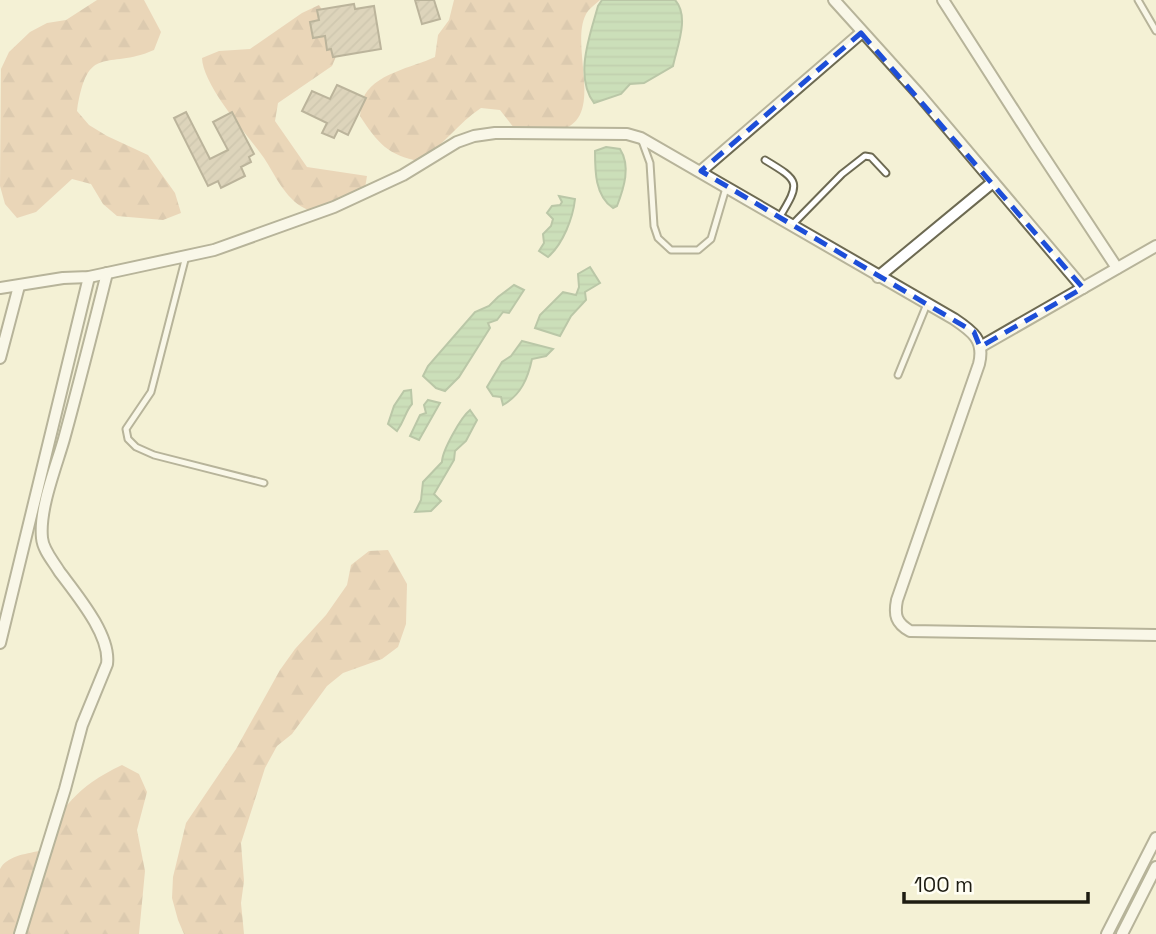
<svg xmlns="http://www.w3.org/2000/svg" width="1156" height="934" font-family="'Space Grotesk',sans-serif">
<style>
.forest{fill:url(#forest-firs)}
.water{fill:url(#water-rules);stroke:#74956f;stroke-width:2}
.building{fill:url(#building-hatch);stroke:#776b55;stroke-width:2}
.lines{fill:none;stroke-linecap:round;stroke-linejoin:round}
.service-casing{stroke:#6d6a52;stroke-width:9}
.minor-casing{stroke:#6d6a52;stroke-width:14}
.service{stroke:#fff;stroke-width:5}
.minor{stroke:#fff;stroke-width:10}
.marked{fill:none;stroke:#1d4ed8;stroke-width:5;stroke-dasharray:14 9;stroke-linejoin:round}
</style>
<defs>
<pattern id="forest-firs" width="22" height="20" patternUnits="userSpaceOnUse" patternTransform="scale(1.75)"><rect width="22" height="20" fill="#deb696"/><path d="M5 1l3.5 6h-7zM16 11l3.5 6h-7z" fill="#be9c80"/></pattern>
<pattern id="water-rules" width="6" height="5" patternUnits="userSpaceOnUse" patternTransform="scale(1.75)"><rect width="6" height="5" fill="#9ac997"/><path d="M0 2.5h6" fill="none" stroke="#84ac81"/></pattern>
<pattern id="building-hatch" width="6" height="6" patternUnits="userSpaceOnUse" patternTransform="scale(1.75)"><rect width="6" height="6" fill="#c0b29b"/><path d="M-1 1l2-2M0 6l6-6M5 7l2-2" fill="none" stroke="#a59884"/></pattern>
</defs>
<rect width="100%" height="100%" fill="#f4f1d6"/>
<g class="forest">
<path d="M 97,0 L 144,0 L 161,32 L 154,50 C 106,71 88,41 77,111 L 89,125 L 107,136 L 148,155 L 175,193 L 181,213 L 163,220 L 117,216 L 103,204 L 91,184 L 72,179 L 36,212 L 17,218 L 5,204 L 0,186 L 1,69 L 9,52 L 30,32 L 47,23 L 66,20 Z"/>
<path d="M 454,0 L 600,0 C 596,4 591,7 588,11 C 565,43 613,127 551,131 C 539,132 526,129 514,128 L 500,110 L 481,108 C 458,123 443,146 420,161 C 388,156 377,142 360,116 C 361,110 361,103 363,99 C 372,74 414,67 435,57 L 438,35 L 449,20 Z"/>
<path d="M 319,5 L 330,21 L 340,47 L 332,66 L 278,103 L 275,121 L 307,167 L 367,176 L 364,194 C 346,203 324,219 304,208 C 285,198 275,175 264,158 C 247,134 203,86 202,58 L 219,51 L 250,49 L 302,13 Z"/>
<path d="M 388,550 L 407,584 L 406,624 L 398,647 L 382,659 L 343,673 L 327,686 L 292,734 L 277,746 L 265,768 L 241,843 L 244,881 L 241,903 L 244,934 L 184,934 L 178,920 L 172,898 L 173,877 L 186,823 L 236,749 L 280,670 L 295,649 L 326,615 L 347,585 L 351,565 L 369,551 Z"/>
<path d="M 122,765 L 139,774 L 147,792 L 137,830 L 145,871 L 139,934 L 0,934 L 0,869 C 7,856 25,854 39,851 C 62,807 76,787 122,765 Z"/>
</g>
<g class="water">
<path d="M 602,0 L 675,0 C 690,16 677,47 673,66 L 644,83 L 630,84 L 621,94 L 594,103 C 574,76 590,35 598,6 Z"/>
<path d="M 606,147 L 620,149 C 631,166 624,188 617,206 L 613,208 C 595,196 595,171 595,151 Z"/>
<path d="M 559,196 L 575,199 C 573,218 563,244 548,257 L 539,251 L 544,243 L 543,234 L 551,226 L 553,219 L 547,213 L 552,206 L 560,205 L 562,202 Z"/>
<path d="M 590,267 L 600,283 L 585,292 L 586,300 L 571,316 L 560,336 L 535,328 L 540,315 L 563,292 L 576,295 L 579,287 L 578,274 Z"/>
<path d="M 514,285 L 524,290 L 509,313 L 503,312 L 497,320 L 488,323 L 490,328 L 459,377 L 445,391 L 436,388 L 423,376 L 428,366 L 475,312 L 489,306 L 498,297 Z"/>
<path d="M 522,341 L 553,349 L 546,356 L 532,359 C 528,378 521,395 503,405 L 501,397 L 493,396 L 487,387 L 502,362 L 511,356 Z"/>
<path d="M 411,390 L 412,404 C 405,412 405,420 397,431 L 388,424 L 394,406 L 404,391 Z"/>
<path d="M 428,400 L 440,403 L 419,440 L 410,436 L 420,415 L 426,413 L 424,405 Z"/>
<path d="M 470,410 L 477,420 L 466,441 L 455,451 L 454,460 L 434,494 L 441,501 L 431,511 L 415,512 L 421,500 L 423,482 L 442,462 C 442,451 461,417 470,410 Z"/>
</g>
<g class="building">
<path d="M 415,0 L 434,0 L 440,19 L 422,24 Z"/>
<path d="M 354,4 L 355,9 L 374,6 L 381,49 L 333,57 L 331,49 L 327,50 L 325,36 L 313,38 L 310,22 L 319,20 L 317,10 Z"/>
<path d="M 337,85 L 366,98 L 348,135 L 338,130 L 334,138 L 322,133 L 327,123 L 302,111 L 312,91 L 330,99 Z"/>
<path d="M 186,112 L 210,159 L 228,150 L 213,122 L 232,112 L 254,154 L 249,157 L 251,162 L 241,167 L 245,176 L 221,188 L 218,181 L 208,186 L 174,118 Z"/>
</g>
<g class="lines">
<g class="service-casing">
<g id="service">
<path d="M 1138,0 L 1156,31"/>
<path d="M 642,141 L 650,163 L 654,226 L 658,238 L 671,250 L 698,250 L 711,239 L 726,188"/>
<path d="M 765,160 C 800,181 801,182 779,218"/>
<path d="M 792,225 L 842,174 L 865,156 L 871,157 L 886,173"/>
<path d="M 186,256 L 151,392 L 126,429 L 128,439 L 136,447 L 154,455 L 264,483"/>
<path d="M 898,375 L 927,304"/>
</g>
</g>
<g class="minor-casing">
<g id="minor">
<path d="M 834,0 L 918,93 L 1083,288"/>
<path d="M 943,0 L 1036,145 L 1117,268"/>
<path d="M 701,171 L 861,33"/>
<path d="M 878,277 L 993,182"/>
<path d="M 0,288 L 63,278 L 89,277 L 214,250 L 334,207 L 403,175 L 457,142 L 474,136 L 495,133 L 627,134 L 641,138 L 954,319 C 972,331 985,340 979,364 L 897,600 C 894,615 896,623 910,631 L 1156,635"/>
<path d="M 980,347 L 1156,246"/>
<path d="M 0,358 L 19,286"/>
<path d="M 0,643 L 89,277"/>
<path d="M 20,934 L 65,789 L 82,725 L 107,664 C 111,635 76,594 59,571 C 53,561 43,550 42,538 C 39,509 56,467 64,439 C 79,384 93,329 107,273"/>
<path d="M 1107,934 L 1156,838"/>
<path d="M 1122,934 L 1156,867"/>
</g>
</g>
<use href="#service" class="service"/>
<use href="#minor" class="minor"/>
</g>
<path d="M0 0H1156V934H0ZM 861,33 L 1083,288 L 980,347 L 974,332 L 701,171 Z" fill="#f4f1d6" fill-opacity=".55" fill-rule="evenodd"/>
<path class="marked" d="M 861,33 L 1083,288 L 980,347 L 974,332 L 701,171 Z"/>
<path d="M904 892v10h184v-10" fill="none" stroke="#1d1c12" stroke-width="3.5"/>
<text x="914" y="892" font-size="21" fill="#1d1c12" stroke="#fffef3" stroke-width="5" paint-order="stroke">100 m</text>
</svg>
